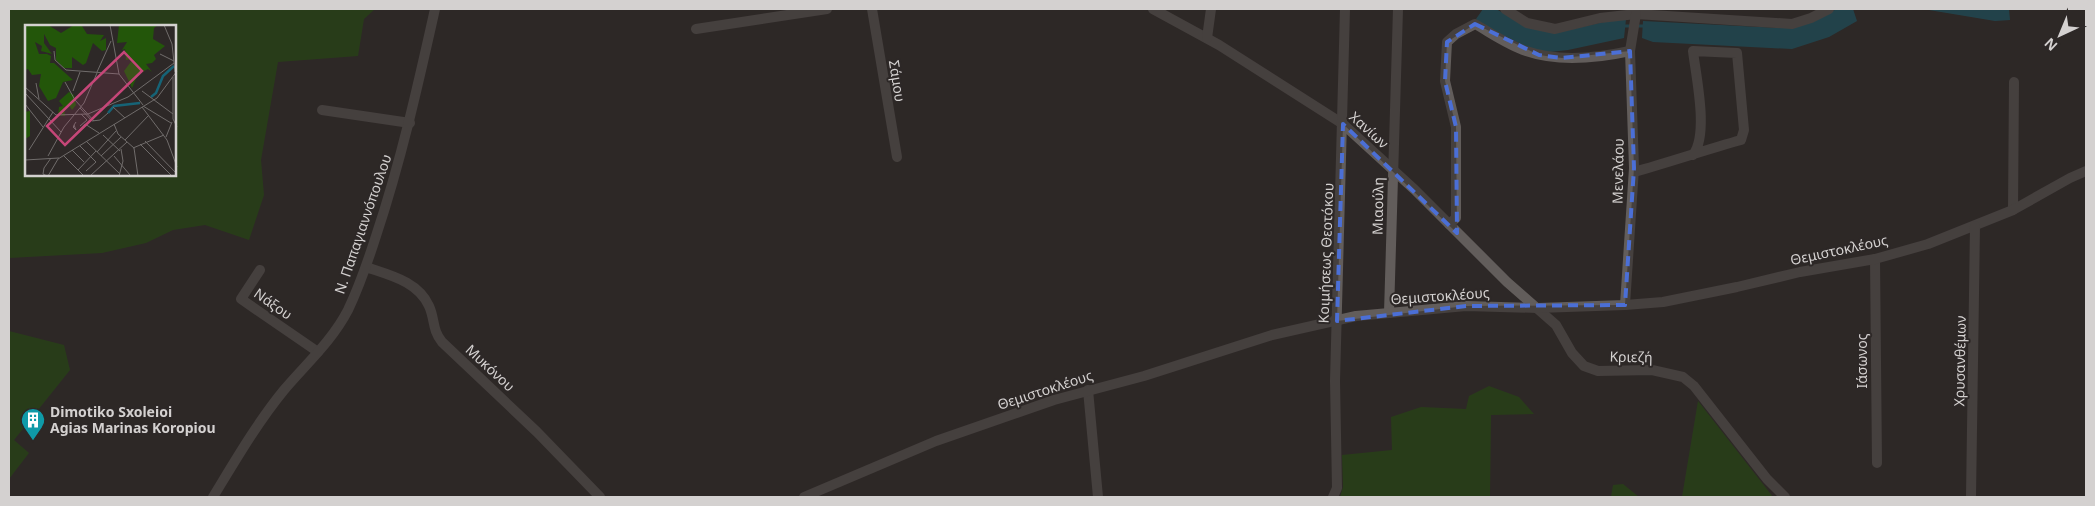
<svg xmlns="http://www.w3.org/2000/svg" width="2095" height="506" font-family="'Noto Sans',sans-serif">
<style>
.green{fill:#23560a;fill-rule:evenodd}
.water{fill:#166376}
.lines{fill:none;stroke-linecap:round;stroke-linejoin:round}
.stream{stroke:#166376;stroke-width:3}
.minor{stroke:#625d5b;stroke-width:10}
.marked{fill:none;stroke:#4b6fd6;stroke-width:4;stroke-dasharray:10 6;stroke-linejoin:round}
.labels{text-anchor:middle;stroke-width:4;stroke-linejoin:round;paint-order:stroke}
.street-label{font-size:14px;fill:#d4d1d0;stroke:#2d2827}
.poi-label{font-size:14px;font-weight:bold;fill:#d4d1d0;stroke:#2d2827;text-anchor:start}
.inset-river{fill:none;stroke:#166376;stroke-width:2.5}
.inset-road{fill:none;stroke:#706c6b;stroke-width:1}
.view{fill:#c64678;fill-opacity:0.15;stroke:#c64678;stroke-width:2.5}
.inset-edge{fill:none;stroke:#d4d1d0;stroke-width:2.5}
</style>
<rect width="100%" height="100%" fill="#2d2827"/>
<g class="green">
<path d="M 9,9 L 375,9 L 364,19 L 358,56 L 278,62 L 261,160 L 264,195 L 249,240 L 205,225 L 173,230 L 146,243 L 102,253 L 9,258 ZM 26,26 L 175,26 L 175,175 L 26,175 Z"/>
<path d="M 9,331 L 64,345 L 70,370 L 14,440 L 29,453 L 9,479 Z"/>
<path d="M 1489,386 L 1519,397 L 1534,414 L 1491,415 L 1490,497 L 1340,497 L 1343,487 L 1342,455 L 1392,450 L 1391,417 L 1421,407 L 1466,409 L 1469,396 Z"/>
<path d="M 1698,401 L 1773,497 L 1682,497 Z"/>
<path d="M 1623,484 L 1639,497 L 1611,497 L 1613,485 Z"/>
</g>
<g class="water">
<path d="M 1483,9 L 1496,9 L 1519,22 L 1564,31 L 1608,21 L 1626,19 L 1624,38 L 1568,50 L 1550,52 L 1533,50 L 1484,26 L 1476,19 Z"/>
<path d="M 1838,9 L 1853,9 L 1857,21 L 1829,37 L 1792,49 L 1653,42 L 1642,38 L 1643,21 L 1779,28 Z"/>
<path d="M 1923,9 L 2009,9 L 2010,20 L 1995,21 Z"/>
</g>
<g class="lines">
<path class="stream" d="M 1623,26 L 1647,26"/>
<g class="minor">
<path d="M 872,9 L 897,157"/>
<path d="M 1153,9 L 1219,45 L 1343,124 L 1415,190 L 1507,282 L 1556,325 L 1572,353 L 1584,366 L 1598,371 L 1652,370 L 1683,377 L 1694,386 L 1767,479 L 1785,497"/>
<path d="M 1505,9 L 1527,23 L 1555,29 L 1600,18 L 1636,14 L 1792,24 L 1811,18 L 1829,9"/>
<path d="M 696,29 L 827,9"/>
<path d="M 1207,38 L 1211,9"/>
<path d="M 322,110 L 410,123"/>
<path d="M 1634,172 C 1670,162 1705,150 1741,140 L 1744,130 L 1737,53 L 1693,51 C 1696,77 1709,134 1693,155"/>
<path d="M 2013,210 L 2014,82"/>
<path d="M 1449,224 L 1456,218 L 1456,127 L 1445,81 L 1447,42 L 1456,34 L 1475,24 C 1491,33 1508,45 1526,51 C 1558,62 1598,58 1630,51"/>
<path d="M 1875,259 L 1877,463"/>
<path d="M 366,267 C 389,275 418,281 429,306 C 435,319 432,330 442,342 L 537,432 L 600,497"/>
<path d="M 260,270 L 241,299 L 318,352"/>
<path d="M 1625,305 L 1634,168 L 1630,51 L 1636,14"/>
<path d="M 1389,313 L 1398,9"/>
<path d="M 1088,390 L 1098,497"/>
<path d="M 213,497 C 235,461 257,423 284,390 C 306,364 332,341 348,310 C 359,287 368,261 376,236 C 401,161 418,85 435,9"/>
<path d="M 804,497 L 936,441 L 1054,400 L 1144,376 L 1272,335 L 1356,316 L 1466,306 L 1538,308 L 1625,305 L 1663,302 L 1737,287 L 1800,272 L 1875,259 L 1928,244 L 2013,210 L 2070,178 L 2086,171"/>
<path d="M 1333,497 L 1337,488 L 1335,381 L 1345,9"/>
<path d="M 1971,497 L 1975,226"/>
</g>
</g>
<path d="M0 0H2095V506H0ZM 1475,24 L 1539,55 L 1562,58 L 1630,51 L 1634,168 L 1625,305 L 1466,306 L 1337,321 L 1343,124 L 1457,233 L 1456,127 L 1445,81 L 1447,42 Z" fill="#2d2827" fill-opacity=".55" fill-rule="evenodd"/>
<path class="marked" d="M 1475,24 L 1539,55 L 1562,58 L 1630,51 L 1634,168 L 1625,305 L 1466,306 L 1337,321 L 1343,124 L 1457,233 L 1456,127 L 1445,81 L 1447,42 Z"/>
<defs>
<g id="building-pin" transform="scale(1.25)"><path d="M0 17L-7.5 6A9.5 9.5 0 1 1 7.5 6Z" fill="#0f9aa8" stroke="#2d2827"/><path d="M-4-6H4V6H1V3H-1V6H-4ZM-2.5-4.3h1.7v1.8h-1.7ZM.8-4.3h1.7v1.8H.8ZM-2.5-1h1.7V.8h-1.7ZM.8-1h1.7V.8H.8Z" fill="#fff"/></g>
</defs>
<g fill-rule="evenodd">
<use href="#building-pin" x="33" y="420"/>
</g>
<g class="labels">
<g class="street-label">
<text transform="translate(897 81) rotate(81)" y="5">Σάμου</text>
<text transform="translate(1369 130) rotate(42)" y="5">Χανίων</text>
<text transform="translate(1618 171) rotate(-89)" y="5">Μενελάου</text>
<text transform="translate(1378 206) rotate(-89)" y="5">Μιαούλη</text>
<text transform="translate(363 224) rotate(-71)" y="5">Ν. Παπαγιαννόπουλου</text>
<text transform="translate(1839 250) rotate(-12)" y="5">Θεμιστοκλέους</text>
<text transform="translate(1326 253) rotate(-88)" y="5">Κοιμήσεως Θεοτόκου</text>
<text transform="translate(1440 296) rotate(-4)" y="5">Θεμιστοκλέους</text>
<text transform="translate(273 304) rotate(35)" y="5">Νάξου</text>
<text transform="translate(1631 357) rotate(1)" y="5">Κριεζή</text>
<text transform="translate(1862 361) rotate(-90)" y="5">Ιάσωνος</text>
<text transform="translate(1960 361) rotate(-89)" y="5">Χρυσανθέμων</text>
<text transform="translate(490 368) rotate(43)" y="5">Μυκόνου</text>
<text transform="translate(1045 390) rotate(-18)" y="5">Θεμιστοκλέους</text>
</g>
<g class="poi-label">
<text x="50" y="417">Dimotiko Sxoleioi<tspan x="50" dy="16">Agias Marinas Koropiou</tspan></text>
</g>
</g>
<g transform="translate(25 25)">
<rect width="151" height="151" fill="#2d2827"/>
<path d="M 0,0 L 23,0 L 36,8 L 49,0 L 57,1 L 62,9 L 79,10 L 75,16 L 81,13 L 81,25 L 77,26 L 68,18 L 61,38 L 58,40 L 47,32 L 47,43 L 39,43 L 31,35 L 31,23 L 25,20 L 19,9 L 19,18 L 27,29 L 16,26 L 17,21 L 10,17 L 14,29 L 22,29 L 26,31 L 25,38 L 29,38 L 48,55 L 38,57 L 31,73 L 23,76 L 14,61 L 16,49 L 7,50 L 3,44 L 0,45 ZM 94,0 L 133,0 L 129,3 L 128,14 L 140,21 L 129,30 L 131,34 L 127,38 L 121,39 L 127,47 L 123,44 L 113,49 L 107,63 L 99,46 L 108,34 L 101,35 L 100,24 L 97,25 L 102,17 L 92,18 ZM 44,67 L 49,70 L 51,80 L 47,85 L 44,80 L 39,82 L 40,91 L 33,90 L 34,82 L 38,81 L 34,76 ZM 5,86 L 5,111 L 0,114 L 0,87 Z" fill="#23560a"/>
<path class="inset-river" d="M 126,72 L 131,68 L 138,51 L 149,41M 83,88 L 89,81 L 115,78"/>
<path class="inset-road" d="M 85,0 L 94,49 L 118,80M 139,0 L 147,19 L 150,47M 29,26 L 30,35 L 41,45 L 94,49M 135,29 L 149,36M 72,47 L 86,16M 148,52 L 148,94 L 152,102M 40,57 L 50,75 L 69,96M 11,58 L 14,74M 0,62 L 31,90 L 63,89 L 103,72 L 149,38M 48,66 L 55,47M 117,66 L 148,89M 0,68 L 36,107M 0,79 L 18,102M 118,81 L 146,98M 88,82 L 100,93M 117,82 L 142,115 L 152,142M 55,83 L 67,96 L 75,95 L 83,88M 89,99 L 93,109 L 109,123 L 113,151M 49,100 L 51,105 L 48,102 L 49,101 L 49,100 L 51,97M 55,101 L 62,95 L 56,89M 78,110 L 95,126M 141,112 L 147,97M 100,115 L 124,90M 61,116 L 95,149M 120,116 L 152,149M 43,117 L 60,99 L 74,108M 115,119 L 147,151M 55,121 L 71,137 L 61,146M 108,123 L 139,110M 4,125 L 28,87M 47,125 L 59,137M 72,127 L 91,106M 23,131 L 39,102 L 59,78 L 72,48M 39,131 L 59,151M 76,131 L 96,112M 89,131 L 105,150M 0,135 L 34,133M 53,145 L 71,126M 22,151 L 18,149 L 19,143 L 26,133M 23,151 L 33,134 L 132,73 L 152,46M 65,151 L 102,117M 94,151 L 98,136 L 96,124"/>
<path class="view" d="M 99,27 L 117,46 L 40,120 L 22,101 Z"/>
<rect width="151" height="151" class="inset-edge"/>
</g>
<rect width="2095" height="506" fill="none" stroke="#d4d1d0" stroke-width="20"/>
<g transform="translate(2060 35) rotate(224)" stroke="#2d2827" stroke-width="4" paint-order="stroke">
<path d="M0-4L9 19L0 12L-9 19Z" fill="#d4d1d0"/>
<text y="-8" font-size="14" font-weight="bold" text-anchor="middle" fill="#d4d1d0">N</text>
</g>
</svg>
